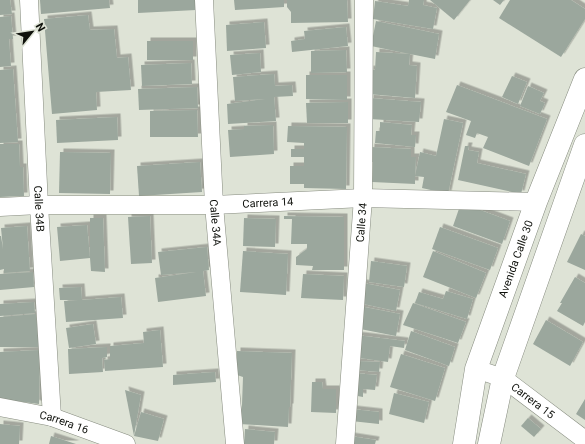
<svg xmlns="http://www.w3.org/2000/svg" width="585" height="444" font-family="Roboto,sans-serif">
<style>
.building{fill:#9ba79d;filter:url(#shadow)}
.lines{fill:none;stroke-linecap:round;stroke-linejoin:round}
.minor-casing{stroke:#868b7f;stroke-width:19}
.secondary-casing{stroke:#868b7f;stroke-width:23}
.minor{stroke:#fff;stroke-width:18}
.secondary{stroke:#fff;stroke-width:22}
.labels{text-anchor:middle;stroke-width:3.5;stroke-linejoin:round;paint-order:stroke}
.street-label{font-size:11px;fill:#0f110c;stroke:#dee3d6}
</style>
<defs>
<filter id="shadow"><feDropShadow dx="3.5" dy="-3.5" stdDeviation="0" flood-color="#0004"/></filter>
</defs>
<rect width="100%" height="100%" fill="#dee3d6"/>
<g class="building">
<path d="M 0,0 L 10,0 L 12,14 L 0,15 Z"/>
<path d="M 40,0 L 109,0 L 110,8 L 41,14 Z"/>
<path d="M 138,0 L 195,0 L 196,10 L 138,13 Z"/>
<path d="M 234,0 L 284,0 L 284,7 L 235,10 Z"/>
<path d="M 287,0 L 347,0 L 348,22 L 291,23 L 291,12 L 287,7 Z"/>
<path d="M 409,0 L 424,0 L 423,5 L 437,8 L 433,29 L 373,19 L 375,1 L 408,6 Z"/>
<path d="M 430,0 L 470,0 L 454,20 Z"/>
<path d="M 493,0 L 504,0 L 500,5 Z"/>
<path d="M 510,0 L 571,0 L 585,9 L 585,19 L 561,57 L 499,18 Z"/>
<path d="M 88,15 L 90,30 L 114,29 L 117,58 L 128,57 L 131,90 L 96,92 L 97,110 L 52,114 L 44,19 Z"/>
<path d="M 11,16 L 13,39 L 9,39 L 11,66 L 0,67 L 0,17 Z"/>
<path d="M 376,21 L 439,34 L 435,59 L 410,54 L 409,65 L 417,66 L 415,98 L 368,94 L 370,69 L 375,70 L 376,52 L 410,54 L 371,46 Z"/>
<path d="M 264,22 L 266,48 L 227,51 L 226,25 Z"/>
<path d="M 346,27 L 348,46 L 292,52 L 291,41 L 305,39 L 304,31 Z"/>
<rect x="147" y="41" width="46" height="19"/>
<path d="M 346,50 L 347,72 L 311,73 L 311,51 Z"/>
<path d="M 260,53 L 261,72 L 232,75 L 230,55 Z"/>
<path d="M 191,63 L 192,84 L 142,86 L 141,65 Z"/>
<path d="M 13,69 L 18,142 L 0,143 L 0,70 Z"/>
<path d="M 274,74 L 275,86 L 292,85 L 293,96 L 274,97 L 276,121 L 228,124 L 227,104 L 265,99 L 235,101 L 233,77 Z"/>
<path d="M 306,75 L 347,75 L 347,100 L 306,99 Z"/>
<path d="M 512,76 L 527,82 L 518,104 L 502,97 Z"/>
<path d="M 457,85 L 547,119 L 529,166 L 483,148 L 488,137 L 477,133 L 475,138 L 466,135 L 471,121 L 446,112 Z"/>
<path d="M 528,86 L 544,93 L 540,101 L 545,103 L 540,114 L 520,106 Z"/>
<path d="M 197,87 L 198,108 L 139,110 L 138,89 Z"/>
<path d="M 370,98 L 421,102 L 419,122 L 369,119 Z"/>
<path d="M 348,102 L 348,123 L 307,123 L 306,103 Z"/>
<path d="M 197,110 L 198,137 L 150,137 L 150,111 Z"/>
<path d="M 117,117 L 118,140 L 57,143 L 56,120 Z"/>
<path d="M 444,119 L 463,123 L 448,194 L 422,188 L 424,177 L 415,176 L 415,184 L 372,182 L 373,162 L 370,162 L 371,147 L 411,149 L 411,157 L 416,157 L 415,176 L 420,152 L 436,156 Z"/>
<path d="M 380,122 L 412,125 L 411,135 L 416,135 L 415,147 L 375,143 L 376,131 L 380,131 Z"/>
<path d="M 273,125 L 274,154 L 230,157 L 228,130 L 244,129 L 244,126 Z"/>
<path d="M 288,126 L 347,127 L 346,189 L 304,188 L 304,184 L 290,184 L 290,166 L 304,166 L 304,157 L 291,157 L 291,149 L 304,149 L 304,143 L 287,142 Z"/>
<path d="M 0,144 L 19,144 L 20,167 L 23,167 L 24,196 L 0,197 Z"/>
<path d="M 465,146 L 469,146 L 468,150 L 479,152 L 477,163 L 526,174 L 521,194 L 458,180 Z"/>
<path d="M 60,152 L 111,153 L 110,194 L 59,193 Z"/>
<path d="M 200,162 L 202,192 L 139,196 L 137,166 Z"/>
<path d="M 461,203 L 510,221 L 502,244 L 453,226 Z"/>
<path d="M 150,216 L 152,263 L 131,264 L 128,217 Z"/>
<path d="M 284,216 L 344,217 L 344,270 L 312,270 L 313,266 L 296,265 L 296,257 L 307,249 L 307,244 L 291,244 L 292,219 L 284,219 Z"/>
<path d="M 90,218 L 103,218 L 105,272 L 91,271 L 90,258 L 60,261 L 57,227 L 87,225 L 90,257 Z"/>
<path d="M 244,218 L 276,219 L 275,247 L 243,246 Z"/>
<path d="M 27,226 L 30,271 L 4,273 L 4,269 L 0,270 L 0,236 L 1,236 L 3,249 L 1,228 Z"/>
<path d="M 440,227 L 498,248 L 490,270 L 432,249 Z"/>
<path d="M 581,234 L 585,236 L 585,270 L 567,262 Z"/>
<path d="M 207,247 L 209,270 L 203,271 L 206,296 L 158,302 L 155,278 L 196,272 L 161,275 L 158,252 Z"/>
<path d="M 243,251 L 288,254 L 286,295 L 240,292 Z"/>
<path d="M 433,251 L 486,273 L 476,298 L 423,277 Z"/>
<path d="M 371,261 L 407,266 L 404,287 L 369,282 Z"/>
<path d="M 33,272 L 34,287 L 0,290 L 0,274 Z"/>
<path d="M 303,274 L 344,276 L 343,300 L 301,298 Z"/>
<path d="M 575,277 L 585,283 L 585,322 L 583,326 L 557,311 L 562,303 L 560,303 Z"/>
<path d="M 363,283 L 400,290 L 396,311 L 359,303 Z"/>
<path d="M 81,287 L 82,300 L 121,297 L 123,318 L 66,322 L 64,301 L 78,300 L 60,300 L 59,288 Z"/>
<path d="M 446,291 L 473,299 L 467,319 L 415,303 L 419,292 L 443,299 Z"/>
<path d="M 34,302 L 35,313 L 0,316 L 0,304 Z"/>
<path d="M 413,303 L 466,322 L 458,343 L 403,325 Z"/>
<path d="M 359,306 L 400,314 L 396,336 L 355,328 Z"/>
<path d="M 36,314 L 39,347 L 0,347 L 0,317 Z"/>
<path d="M 546,320 L 583,342 L 570,366 L 533,344 Z"/>
<path d="M 93,324 L 96,344 L 69,348 L 66,328 Z"/>
<path d="M 160,330 L 163,367 L 105,371 L 104,360 L 110,359 L 110,346 L 144,343 L 143,332 Z"/>
<path d="M 411,331 L 455,347 L 449,366 L 405,350 Z"/>
<path d="M 356,335 L 405,341 L 404,348 L 390,346 L 388,362 L 353,357 Z"/>
<path d="M 107,347 L 107,357 L 102,358 L 103,372 L 69,374 L 68,349 Z"/>
<path d="M 40,350 L 39,404 L 0,399 L 0,352 Z"/>
<path d="M 237,351 L 292,353 L 290,407 L 289,407 L 288,427 L 239,424 L 242,405 L 243,377 L 237,375 Z"/>
<path d="M 401,354 L 445,368 L 435,401 L 390,387 Z"/>
<path d="M 356,361 L 380,362 L 379,372 L 356,370 Z"/>
<path d="M 215,372 L 216,382 L 173,385 L 173,375 Z"/>
<path d="M 354,373 L 377,375 L 375,390 L 363,389 L 363,397 L 352,395 Z"/>
<path d="M 312,382 L 322,382 L 323,389 L 336,389 L 336,413 L 311,412 Z"/>
<path d="M 125,390 L 141,395 L 134,436 Z"/>
<path d="M 394,393 L 429,402 L 424,423 L 389,414 Z"/>
<path d="M 585,399 L 585,420 L 576,414 Z"/>
<path d="M 352,409 L 379,412 L 379,424 L 351,421 Z"/>
<path d="M 141,412 L 164,419 L 158,441 L 134,436 Z"/>
<path d="M 528,418 L 541,429 L 534,437 L 521,426 Z"/>
<path d="M 0,424 L 20,426 L 19,444 L 0,444 Z"/>
<path d="M 245,429 L 275,432 L 274,444 L 244,444 Z"/>
<path d="M 51,436 L 76,444 L 49,444 Z"/>
<path d="M 350,436 L 376,440 L 375,444 L 349,444 Z"/>
</g>
<g class="lines">
<g class="minor-casing">
<g id="minor">
<path id="s1" d="M 29,0 L 39,205 L 52,417"/>
<path id="s2" d="M 204,0 L 214,205 L 235,444"/>
<path id="s3" d="M 0,207 L 39,205 L 214,205 L 363,198 L 536,202"/>
<path id="s4" d="M 476,369 L 503,378 L 585,440"/>
<path id="s5" d="M 0,407 L 52,417 L 126,444"/>
<path id="s6" d="M 345,444 L 363,198 L 364,0"/>
</g>
</g>
<g class="secondary-casing">
<g id="secondary">
<path id="s7" d="M 464,444 L 476,369 L 536,202 L 585,79"/>
<path d="M 489,444 L 503,378 L 585,145"/>
</g>
</g>
<use href="#minor" class="minor"/>
<use href="#secondary" class="secondary"/>
</g>
<g class="labels">
<g class="street-label">
<text dy="4" stroke="none"><textPath href="#s3" startOffset="268">Carrera 14</textPath></text>
<text dy="4" stroke="none"><textPath href="#s1" startOffset="209">Calle 34B</textPath></text>
<text dy="4" stroke="none"><textPath href="#s2" startOffset="223">Calle 34A</textPath></text>
<text dy="4" stroke="none"><textPath href="#s6" startOffset="222">Calle 34</textPath></text>
<text dy="4" stroke="none"><textPath href="#s7" startOffset="193">Avenida Calle 30</textPath></text>
<text dy="4" stroke="none"><textPath href="#s4" startOffset="66">Carrera 15</textPath></text>
<text dy="4" stroke="none"><textPath href="#s5" startOffset="66">Carrera 16</textPath></text>
</g>
</g>
<g transform="translate(32 32) rotate(60)" stroke="#dee3d6" stroke-width="3" paint-order="stroke">
<path d="M0-3L7 15L0 10L-7 15Z" fill="#0f110c"/>
<text y="-6" font-size="11" font-weight="bold" text-anchor="middle" fill="#0f110c">N</text>
</g>
</svg>
